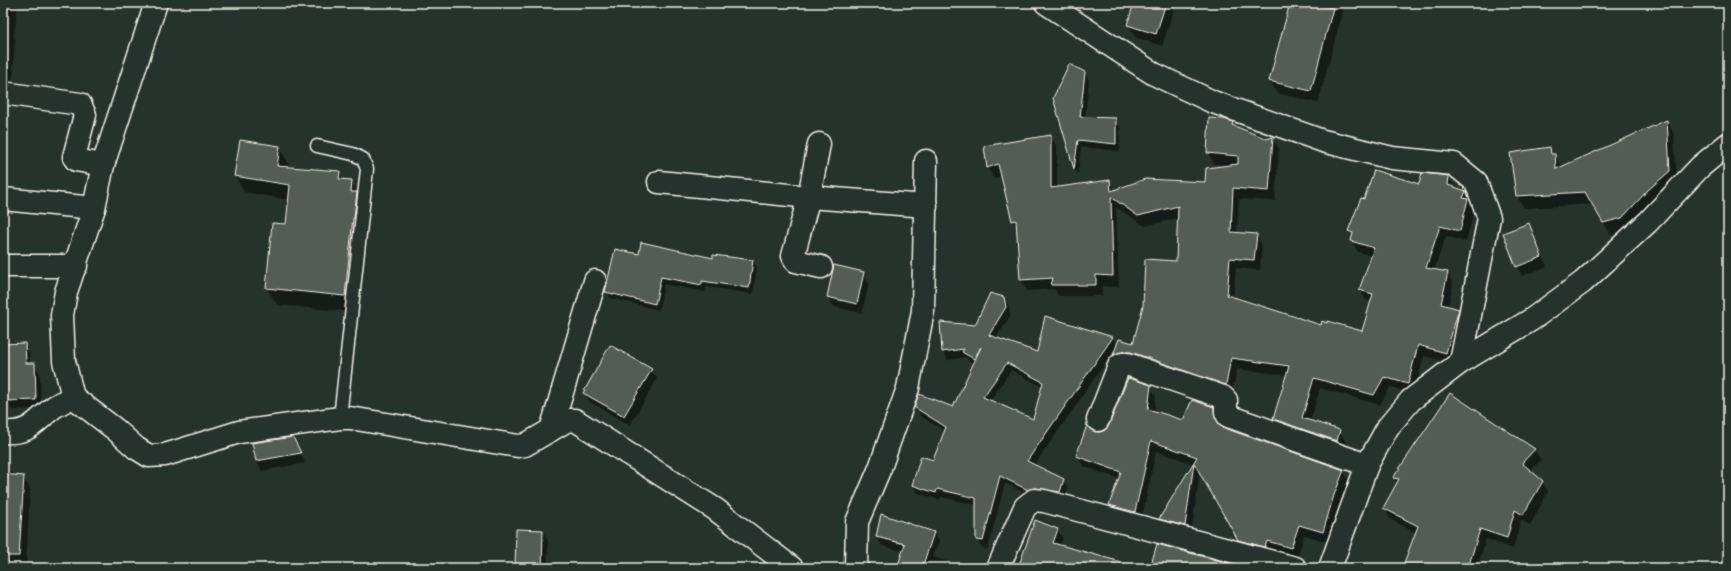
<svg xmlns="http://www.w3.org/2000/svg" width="1731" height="571" font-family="Mynerve,sans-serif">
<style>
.shadow{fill:#0007;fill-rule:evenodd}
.building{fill:#525c55;stroke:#f4f1e8;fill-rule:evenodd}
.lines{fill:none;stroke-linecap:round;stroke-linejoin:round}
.lane-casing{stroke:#f4f1e8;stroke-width:15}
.street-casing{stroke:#f4f1e8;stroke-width:25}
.lane{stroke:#26332d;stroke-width:12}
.street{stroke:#26332d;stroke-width:22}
</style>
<rect width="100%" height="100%" fill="#26332d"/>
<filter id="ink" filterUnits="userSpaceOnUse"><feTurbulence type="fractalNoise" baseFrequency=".025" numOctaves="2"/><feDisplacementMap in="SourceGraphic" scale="8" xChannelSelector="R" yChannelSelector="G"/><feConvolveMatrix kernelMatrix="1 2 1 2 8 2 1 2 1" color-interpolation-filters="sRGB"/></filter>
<g filter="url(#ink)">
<g class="shadow">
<path d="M 3,3 L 18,3 L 14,37 L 15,39 L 13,68 L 14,70 L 11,89 L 3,89 Z"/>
<path d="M 1136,3 L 1176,3 L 1162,46 L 1135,37 L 1128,25 Z"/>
<path d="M 1291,3 L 1345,3 L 1318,103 L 1277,93 L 1270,80 Z"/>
<path d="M 1084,72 L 1089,80 L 1085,118 L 1116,119 L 1120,127 L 1120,151 L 1081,147 L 1078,174 L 1075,169 L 1054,98 Z"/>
<path d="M 1667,121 L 1674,134 L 1677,184 L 1629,231 L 1611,235 L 1593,204 L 1524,208 L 1517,196 L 1549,148 L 1562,167 Z"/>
<path d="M 1232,123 L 1234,127 L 1267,140 L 1272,138 L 1279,149 L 1275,201 L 1239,199 L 1237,233 L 1256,235 L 1262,246 L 1260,270 L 1236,268 L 1233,298 L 1321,327 L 1363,332 L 1372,302 L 1366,300 L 1360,290 L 1372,256 L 1358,252 L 1352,241 L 1353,237 L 1349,231 L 1365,201 L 1448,177 L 1455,188 L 1465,192 L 1474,211 L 1466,242 L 1446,236 L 1434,271 L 1447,273 L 1453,284 L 1448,307 L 1458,310 L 1464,321 L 1452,363 L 1424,356 L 1414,394 L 1390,387 L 1380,405 L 1320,388 L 1310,422 L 1339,431 L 1346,442 L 1343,451 L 1280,429 L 1274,418 L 1287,375 L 1237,369 L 1232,395 L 1120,366 L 1114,355 L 1115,349 L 1034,466 L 1063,480 L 1068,488 L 1064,500 L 1033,497 L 1005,483 L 988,549 L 982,548 L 977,540 L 977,505 L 941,497 L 940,500 L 918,493 L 913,485 L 933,461 L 945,431 L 920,416 L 916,407 L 953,408 L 974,364 L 968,360 L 966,357 L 948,360 L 943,352 L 976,326 L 1004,298 L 1009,306 L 1010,316 L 996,338 L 1037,353 L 1045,318 L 1113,338 L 1117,346 L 1134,344 L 1177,262 L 1179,218 L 1145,226 L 1116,207 L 1119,287 L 1102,286 L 1102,296 L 1059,296 L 1054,289 L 1027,291 L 1021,280 L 1018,230 L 1013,221 L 1002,175 L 994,179 L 988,168 L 985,147 L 1051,136 L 1057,147 L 1057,188 L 1110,182 L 1115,190 L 1206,183 L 1228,165 L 1214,164 L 1208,153 ZM 1011,370 L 1043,387 L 1033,421 L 990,401 Z"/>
<path d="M 279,147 L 289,164 L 288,168 L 339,172 L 344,181 L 351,181 L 360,198 L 354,312 L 277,305 L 267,288 L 273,224 L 287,225 L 289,200 L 244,192 L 235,176 Z"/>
<path d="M 1528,224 L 1534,234 L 1547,267 L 1522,276 L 1517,266 Z"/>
<path d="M 640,255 L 753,261 L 757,268 L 753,294 L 706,287 L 705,292 L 664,284 L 659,310 L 610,298 L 606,291 Z"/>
<path d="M 863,273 L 869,283 L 862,313 L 834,307 L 828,297 Z"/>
<path d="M 24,344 L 30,354 L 30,364 L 34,364 L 40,374 L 41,409 L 12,410 L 6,399 L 3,400 L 3,352 Z"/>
<path d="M 651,369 L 657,379 L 630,425 L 590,402 L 584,393 Z"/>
<path d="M 1150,386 L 1156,397 L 1154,412 L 1184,422 L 1213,408 L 1219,418 L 1220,425 L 1223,429 L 1343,471 L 1349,481 L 1340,506 L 1329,542 L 1304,535 L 1296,563 L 1245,550 L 1200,471 L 1191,535 L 1166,529 L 1160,519 L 1194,464 L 1156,451 L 1141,522 L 1116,515 L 1110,505 L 1119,479 L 1083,466 L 1077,456 L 1093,432 L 1100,433 L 1106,431 Z"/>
<path d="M 254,444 L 298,448 L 305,463 L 262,471 L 257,461 Z"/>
<path d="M 1534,450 L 1541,460 L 1530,471 L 1542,481 L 1548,492 L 1530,525 L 1521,520 L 1513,549 L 1486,539 L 1477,568 L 1403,568 L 1416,533 L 1390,519 L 1384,508 L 1397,484 L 1394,478 Z"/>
<path d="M 3,472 L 13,473 L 15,476 L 23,477 L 30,489 L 26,568 L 3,568 Z"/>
<path d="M 882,515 L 933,532 L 939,541 L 933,557 L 968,568 L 898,568 L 903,551 L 882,546 L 877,537 Z"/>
<path d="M 1057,529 L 1063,539 L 1060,546 L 1078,568 L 1027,568 Z"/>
<path d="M 543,531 L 548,541 L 548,568 L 516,568 Z"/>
<path d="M 1157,545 L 1243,568 L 1154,568 Z"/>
</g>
<g class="building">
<path d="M 1134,3 L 1166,3 L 1156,34 L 1127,25 Z"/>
<path d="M 1290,3 L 1313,3 L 1333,8 L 1311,91 L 1269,81 Z"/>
<path d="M 1069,64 L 1085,72 L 1080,117 L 1116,118 L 1116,144 L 1078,140 L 1074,169 L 1053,98 Z"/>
<path d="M 1209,118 L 1224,119 L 1233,122 L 1232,125 L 1267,139 L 1273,137 L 1269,191 L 1233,188 L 1231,232 L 1257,234 L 1254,260 L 1230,258 L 1227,295 L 1321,325 L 1322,321 L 1327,323 L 1327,321 L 1362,331 L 1373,294 L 1359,290 L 1374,248 L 1351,241 L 1353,233 L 1348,231 L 1361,198 L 1364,199 L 1374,170 L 1419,184 L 1422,173 L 1449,176 L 1448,185 L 1466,191 L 1463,198 L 1468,199 L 1460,231 L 1440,226 L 1426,268 L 1448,272 L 1441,304 L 1459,309 L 1446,353 L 1418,345 L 1408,384 L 1384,377 L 1374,395 L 1314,378 L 1302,418 L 1340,430 L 1337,441 L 1273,419 L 1289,366 L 1231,358 L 1226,385 L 1131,352 L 1122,352 L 1113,355 L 1119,339 L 1133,343 L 1143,306 L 1145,259 L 1176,261 L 1178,206 L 1138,216 L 1111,197 L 1113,276 L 1096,275 L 1096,285 L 1051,285 L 1053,278 L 1020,280 L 1016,220 L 1012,221 L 998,164 L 987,168 L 984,146 L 1051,135 L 1051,188 L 1110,180 L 1111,191 L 1145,179 L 1205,182 L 1206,168 L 1238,164 L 1238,156 L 1207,153 Z"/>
<path d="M 1667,120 L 1670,171 L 1648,190 L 1622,218 L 1603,223 L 1585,192 L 1516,196 L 1510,153 L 1550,147 L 1551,154 L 1555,154 L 1556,169 Z"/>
<path d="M 240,140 L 280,146 L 277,166 L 340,171 L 339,179 L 352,180 L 351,192 L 357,192 L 354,218 L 353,218 L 345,296 L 266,288 L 272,223 L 286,224 L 290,185 L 234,176 Z"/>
<path d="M 1529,223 L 1542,257 L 1516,267 L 1503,233 Z"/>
<path d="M 641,242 L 713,258 L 713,255 L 753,260 L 749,288 L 702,281 L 702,285 L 661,277 L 655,304 L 605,292 L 615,249 L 639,254 Z"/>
<path d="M 834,265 L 864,272 L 857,304 L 827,297 Z"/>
<path d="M 990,293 L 1004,297 L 1006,307 L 989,335 L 1037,352 L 1045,316 L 1113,337 L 1027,461 L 1064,479 L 1060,492 L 1035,488 L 1028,490 L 1000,476 L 983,541 L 976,540 L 976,498 L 937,489 L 936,493 L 912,485 L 921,456 L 933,460 L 946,427 L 914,407 L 919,394 L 953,407 L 981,347 L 974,359 L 962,352 L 964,349 L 942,352 L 940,322 L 975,325 ZM 1007,363 L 1043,382 L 1033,419 L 983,397 Z"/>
<path d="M 25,343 L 26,363 L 35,363 L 36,400 L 6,401 L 3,344 Z"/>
<path d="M 610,345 L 652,369 L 624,416 L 583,393 Z"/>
<path d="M 1128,378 L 1151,385 L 1148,409 L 1183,420 L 1192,400 L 1214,407 L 1215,418 L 1224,428 L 1344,470 L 1334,495 L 1323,532 L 1299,525 L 1291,548 L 1267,541 L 1265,547 L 1238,540 L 1194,463 L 1185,526 L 1159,519 L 1197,457 L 1151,441 L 1135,512 L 1109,505 L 1121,472 L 1076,456 L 1087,425 L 1093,431 L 1100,432 L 1105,430 L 1109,425 Z"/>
<path d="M 1450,393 L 1535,449 L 1522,463 L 1543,481 L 1523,515 L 1515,510 L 1507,538 L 1480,529 L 1468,568 L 1402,568 L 1418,526 L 1383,508 L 1399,479 L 1393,478 Z"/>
<path d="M 293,437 L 301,453 L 256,461 L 252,443 Z"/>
<path d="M 3,474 L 24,476 L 19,556 L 3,556 Z"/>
<path d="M 881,514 L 934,532 L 922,568 L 897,568 L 905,544 L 876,537 Z"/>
<path d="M 1035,520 L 1058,529 L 1053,543 L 1121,562 L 1121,568 L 1018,568 Z"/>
<path d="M 516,529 L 543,530 L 542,568 L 515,568 Z"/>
<path d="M 1157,544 L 1227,563 L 1226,568 L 1150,568 Z"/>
</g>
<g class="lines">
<g class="lane-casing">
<path id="lane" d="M 317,146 L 353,154 L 363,159 L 367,169 L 340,418"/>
</g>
<g class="street-casing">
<g id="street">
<path d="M 1046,3 L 1154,74 L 1213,102 L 1323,141 L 1392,158 L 1454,164 L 1476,182 L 1489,218 L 1461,362"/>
<path d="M 3,93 L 80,104 L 85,115 L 74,157 L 76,160 L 103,165"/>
<path d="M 819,144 L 809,197 L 793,256 L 796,261 L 821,267"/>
<path d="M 659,182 L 809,197 L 926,206"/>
<path d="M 3,199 L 94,208"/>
<path d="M 3,266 L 76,266"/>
<path d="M 73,397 L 64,361 L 62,315 L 66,292 L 94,208 L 103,165 L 156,3"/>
<path d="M 1098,420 L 1119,366 L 1122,364 L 1127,364 L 1223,397 L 1226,400 L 1226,412 L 1228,416 L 1367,465"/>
<path d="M 551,430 L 595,281"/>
<path d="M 3,432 C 31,434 34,422 54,407 C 60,403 67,400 73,397 L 116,430 L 136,448 L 149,456 L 165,455 L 239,432 L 340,418 L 350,418 L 518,446 L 525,445 L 568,420 L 575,420 L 715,509 L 792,568"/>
<path d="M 856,568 L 857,522 L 880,468 L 908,388 L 923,311 L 926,161"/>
<path d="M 998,568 L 1025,507 L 1034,500 L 1044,501 L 1295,568"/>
<path d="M 1330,568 L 1367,465 L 1388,427 L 1411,400 L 1461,362 L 1531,320 L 1583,282 L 1648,222 L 1700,167 L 1728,144"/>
</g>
</g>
<use href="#lane" class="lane"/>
<use href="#street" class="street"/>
</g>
</g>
<rect width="1731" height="571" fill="none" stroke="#26332d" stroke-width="16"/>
<rect x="8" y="8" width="1715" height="555" fill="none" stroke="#f4f1e8" stroke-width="1.5" filter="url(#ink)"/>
</svg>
